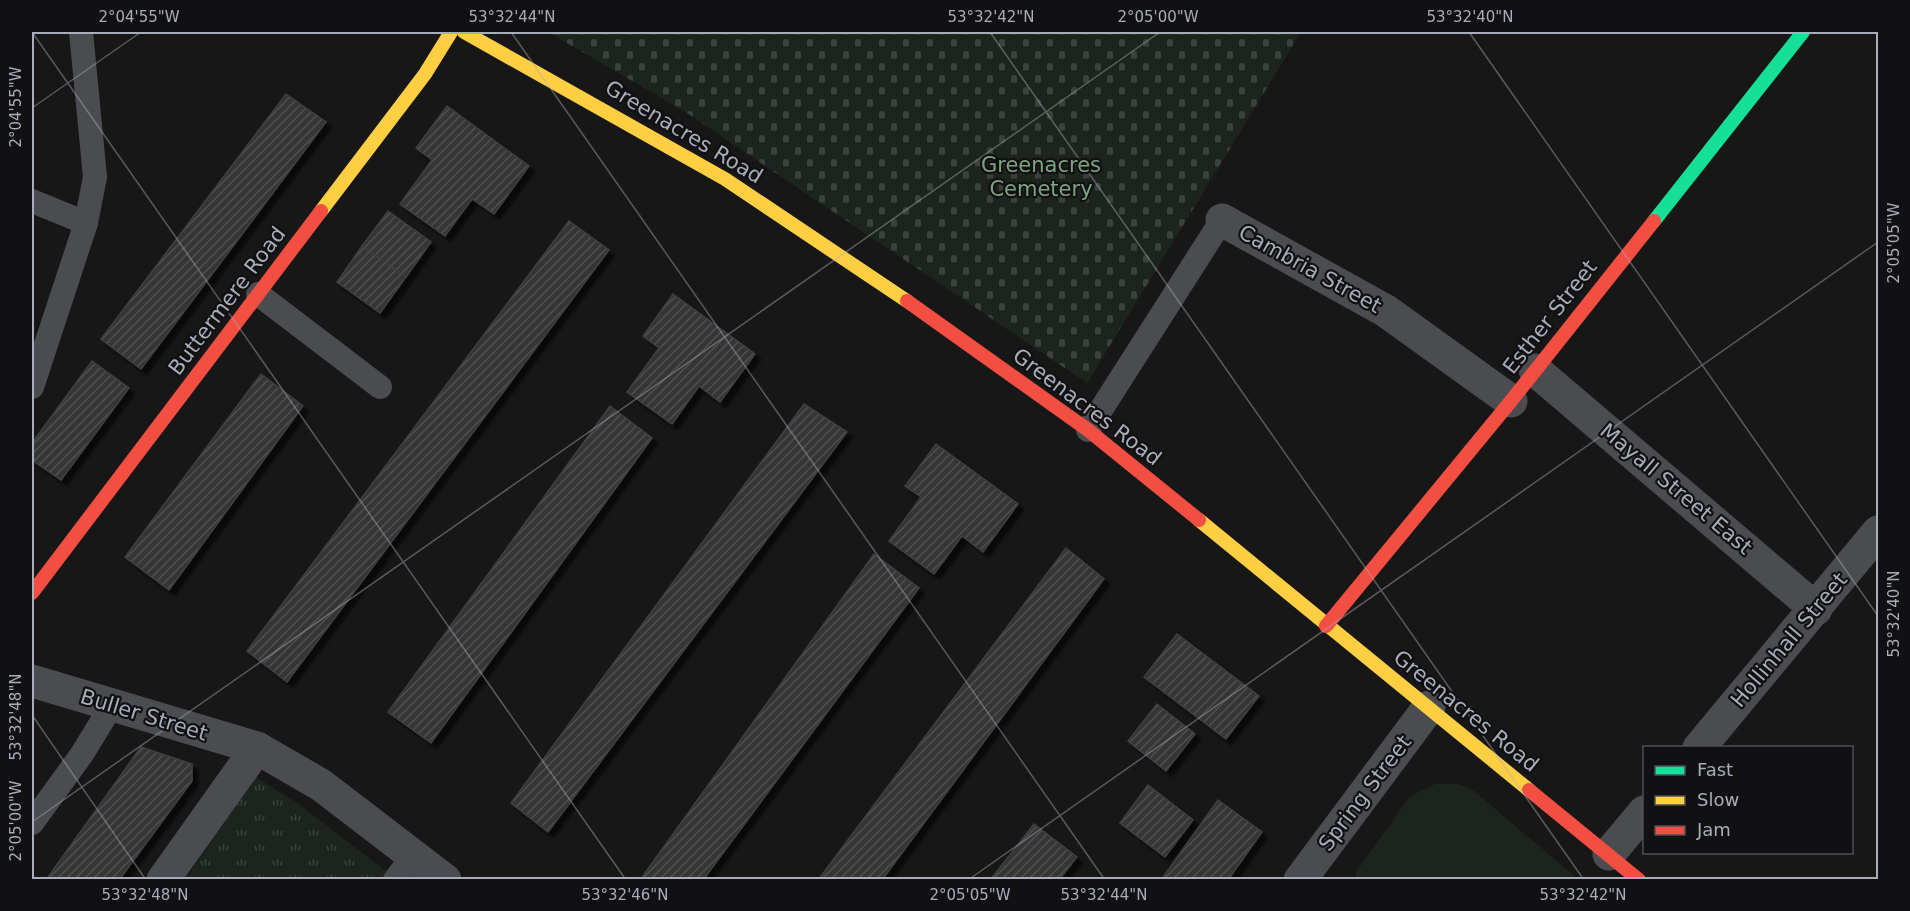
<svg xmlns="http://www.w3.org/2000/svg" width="1910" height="911" font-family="'DejaVu Sans',sans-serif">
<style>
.green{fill:#1d241e}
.cemetery{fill:url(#cemetery-stones)}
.park{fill:url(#park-tufts)}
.building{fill:url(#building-hatch);stroke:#3f4043;stroke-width:1.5;filter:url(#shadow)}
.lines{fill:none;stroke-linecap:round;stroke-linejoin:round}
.lane{stroke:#4b4c50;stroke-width:24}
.street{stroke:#4b4c50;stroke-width:33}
.fast{stroke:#16e098;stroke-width:14}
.slow{stroke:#ffcf43;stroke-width:14}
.jam{stroke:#f24e42;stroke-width:14}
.ticks{fill:none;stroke:#a8adb8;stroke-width:1.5;stroke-opacity:0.45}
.labels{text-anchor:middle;stroke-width:4.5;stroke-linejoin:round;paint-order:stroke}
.street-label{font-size:21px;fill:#a8adb8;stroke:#111113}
.park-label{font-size:21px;fill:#7fa381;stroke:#111113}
.neatline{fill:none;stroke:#a8adb8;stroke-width:2}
.ticks-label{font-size:15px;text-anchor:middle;fill:#a8adb8}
</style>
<defs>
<pattern id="cemetery-stones" width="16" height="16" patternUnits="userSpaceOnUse" patternTransform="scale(1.5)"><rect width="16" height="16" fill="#1d241e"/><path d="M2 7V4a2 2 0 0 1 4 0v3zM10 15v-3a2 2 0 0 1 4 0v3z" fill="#3b413d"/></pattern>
<pattern id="park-tufts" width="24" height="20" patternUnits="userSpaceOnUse" patternTransform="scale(1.5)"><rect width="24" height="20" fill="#1d241e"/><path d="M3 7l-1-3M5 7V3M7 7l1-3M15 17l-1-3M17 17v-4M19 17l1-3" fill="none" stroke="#3b413d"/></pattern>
<pattern id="building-hatch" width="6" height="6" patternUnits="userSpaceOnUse" patternTransform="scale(1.5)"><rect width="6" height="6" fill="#353536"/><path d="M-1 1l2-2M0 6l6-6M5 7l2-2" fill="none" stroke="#4f5051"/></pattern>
<filter id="shadow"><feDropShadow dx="5.5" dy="5.5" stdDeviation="1.5" flood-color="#0009"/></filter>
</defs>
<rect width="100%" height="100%" fill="#171717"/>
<path class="green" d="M 1435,784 L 1458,784 L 1473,790 L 1578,879 L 1356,879 L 1356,872 L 1410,796 Z"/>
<path class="cemetery" d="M 548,32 L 1301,32 L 1087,383 L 684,111 Z"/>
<path class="park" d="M 256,777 L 300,805 L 396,879 L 185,880 Z"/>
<g class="building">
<path d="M 286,94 L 326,122 L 141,369 L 101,339 Z"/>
<path d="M 447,106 L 529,166 L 494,214 L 472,199 L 445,236 L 400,204 L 432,160 L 416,148 Z"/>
<path d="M 388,211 L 431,242 L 406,277 L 362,246 Z"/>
<path d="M 569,221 L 609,250 L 287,682 L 247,651 Z"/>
<path d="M 362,246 L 406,277 L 380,313 L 337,282 Z"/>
<path d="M 673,294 L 755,354 L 720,402 L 699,386 L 672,424 L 627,392 L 659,348 L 643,336 Z"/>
<path d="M 92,361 L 129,388 L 61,480 L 32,460 L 32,443 Z"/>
<path d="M 261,374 L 303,406 L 169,590 L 125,557 Z"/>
<path d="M 804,404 L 847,432 L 548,832 L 511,803 Z"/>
<path d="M 610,406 L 652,438 L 431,743 L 388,712 Z"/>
<path d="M 936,444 L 1018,504 L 983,552 L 962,536 L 934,574 L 889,541 L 921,497 L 905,486 Z"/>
<path d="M 1066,548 L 1104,579 L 882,880 L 818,880 Z"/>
<path d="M 874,554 L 919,588 L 703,880 L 640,880 Z"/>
<path d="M 1177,634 L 1259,696 L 1226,739 L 1144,677 Z"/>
<path d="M 1157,704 L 1195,734 L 1166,771 L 1128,741 Z"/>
<path d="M 141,747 L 192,764 L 192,781 L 119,880 L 46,880 Z"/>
<path d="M 1148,785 L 1193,820 L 1165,857 L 1120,823 Z"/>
<path d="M 1218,800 L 1262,832 L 1228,880 L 1161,880 Z"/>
<path d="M 1034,824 L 1077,857 L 1059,880 L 990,880 Z"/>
</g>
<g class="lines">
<g class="lane">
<path d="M 32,201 L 86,223"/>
<path d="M 258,294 L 380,387"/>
<path d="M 32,387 L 86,223 L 95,177 L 81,32"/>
<path d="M 1088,430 L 1222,220"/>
<path d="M 32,823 L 82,754 L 112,705"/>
<path d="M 395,880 L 413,856"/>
</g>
<g class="street">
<path d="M 1222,220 L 1386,311 L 1511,401"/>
<path d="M 1535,370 L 1816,609"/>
<path d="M 32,681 L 257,748 L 321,785 L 445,880"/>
<path d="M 1699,748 L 1878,532"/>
<path d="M 1609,854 L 1644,812"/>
<path d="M 163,880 L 257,748"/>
<path d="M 1300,880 L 1429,707"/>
</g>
<path class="fast" d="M 1654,221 L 1803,32"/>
<g class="slow">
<path d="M 464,32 L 725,179 L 907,301"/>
<path d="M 321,211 L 425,74 L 451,32"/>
<path d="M 1199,520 L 1529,790"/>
</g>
<g class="jam">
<path d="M 907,301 L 1088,430 L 1199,520"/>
<path d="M 32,593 L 321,211"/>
<path d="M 1326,626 L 1511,401 L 1654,221"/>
<path d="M 1529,790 L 1639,880"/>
</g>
</g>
<path class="ticks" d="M 32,32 L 626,880M 511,32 L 1105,880M 990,32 L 1584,880M 1469,32 L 1878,616M 32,108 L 141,32M 32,715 L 146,880M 32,822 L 1160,32M 968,880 L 1878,242"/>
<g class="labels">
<g class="street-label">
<text transform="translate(684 132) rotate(31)" y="7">Greenacres Road</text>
<text transform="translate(1310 269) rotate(29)" y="7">Cambria Street</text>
<text transform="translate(227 301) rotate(-53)" y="7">Buttermere Road</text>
<text transform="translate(1550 317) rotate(-52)" y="7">Esther Street</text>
<text transform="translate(1087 407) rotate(37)" y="7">Greenacres Road</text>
<text transform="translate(1676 489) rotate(40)" y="7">Mayall Street East</text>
<text transform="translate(1789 640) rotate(-50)" y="7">Hollinhall Street</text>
<text transform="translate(1466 711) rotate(39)" y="7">Greenacres Road</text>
<text transform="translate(144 715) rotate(17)" y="7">Buller Street</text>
<text transform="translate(1365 793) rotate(-53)" y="7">Spring Street</text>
</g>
<g class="park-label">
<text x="1041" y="172">Greenacres<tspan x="1041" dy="24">Cemetery</tspan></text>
</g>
</g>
<rect width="1910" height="911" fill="none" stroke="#111113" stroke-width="66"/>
<rect x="1643" y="746" width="210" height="108" fill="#111113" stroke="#4d4f55" stroke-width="1.5"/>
<rect x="1655" y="766" width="30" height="9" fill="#16e098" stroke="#4d4f55" stroke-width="1.5"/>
<text x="1697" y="776" font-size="18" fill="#a8adb8">Fast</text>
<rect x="1655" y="796" width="30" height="9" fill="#ffcf43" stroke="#4d4f55" stroke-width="1.5"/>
<text x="1697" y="806" font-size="18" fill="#a8adb8">Slow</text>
<rect x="1655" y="826" width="30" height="9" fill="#f24e42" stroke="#4d4f55" stroke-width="1.5"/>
<text x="1697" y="836" font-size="18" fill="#a8adb8">Jam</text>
<rect x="33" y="33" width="1844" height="845" class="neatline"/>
<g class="ticks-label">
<text x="139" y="22">2°04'55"W</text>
<text x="512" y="22">53°32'44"N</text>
<text x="991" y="22">53°32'42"N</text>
<text x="1158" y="22">2°05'00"W</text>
<text x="1470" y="22">53°32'40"N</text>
<text transform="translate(16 107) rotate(-90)" y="5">2°04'55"W</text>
<text transform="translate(1894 243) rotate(-90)" y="5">2°05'05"W</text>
<text transform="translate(1894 614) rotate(-90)" y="5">53°32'40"N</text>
<text transform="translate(16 717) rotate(-90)" y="5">53°32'48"N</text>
<text transform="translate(16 821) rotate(-90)" y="5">2°05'00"W</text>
<text x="145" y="900">53°32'48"N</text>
<text x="625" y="900">53°32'46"N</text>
<text x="970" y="900">2°05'05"W</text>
<text x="1104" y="900">53°32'44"N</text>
<text x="1583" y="900">53°32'42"N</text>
</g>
</svg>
